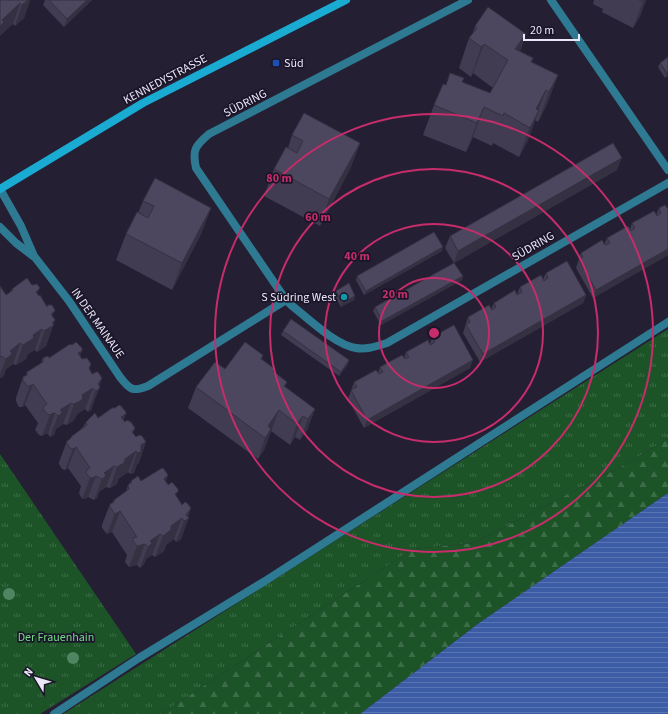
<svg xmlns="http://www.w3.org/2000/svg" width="668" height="714" font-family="'Source Sans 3',sans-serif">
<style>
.grass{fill:url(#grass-tufts)}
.forest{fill:url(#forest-firs)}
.water{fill:url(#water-rules)}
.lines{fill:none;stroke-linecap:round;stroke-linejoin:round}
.lane{stroke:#2e7a92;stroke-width:8}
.street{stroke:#2e7a92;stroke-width:8}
.secondary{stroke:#1aabd3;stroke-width:8}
.tree{fill:#508561}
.wall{fill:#413c51}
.shaded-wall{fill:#353142}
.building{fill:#4c465e;stroke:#353142}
.ring{fill:none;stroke:#c62d6a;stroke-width:2}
.transit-dot{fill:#1a4fb4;stroke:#1b152a;stroke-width:1.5}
.culture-dot{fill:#0f9aa8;stroke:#1b152a;stroke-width:1.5}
.labels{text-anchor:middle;stroke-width:3.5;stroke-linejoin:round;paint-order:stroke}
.poi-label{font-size:12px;fill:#ebe7f6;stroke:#1b152a;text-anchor:start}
.street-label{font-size:12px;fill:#ebe7f6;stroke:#1b152a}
.park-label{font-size:12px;fill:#74d985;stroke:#1b152a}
.centre{fill:#c62d6a;stroke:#1b152a;stroke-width:2}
.ring-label{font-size:12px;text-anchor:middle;font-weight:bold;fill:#c62d6a;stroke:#1b152a;stroke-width:3.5;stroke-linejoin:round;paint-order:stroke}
</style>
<defs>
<pattern id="grass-tufts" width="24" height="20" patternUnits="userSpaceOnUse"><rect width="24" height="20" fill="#1c5428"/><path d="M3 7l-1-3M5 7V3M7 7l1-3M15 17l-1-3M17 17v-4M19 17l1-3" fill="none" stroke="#3d6d48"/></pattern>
<pattern id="forest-firs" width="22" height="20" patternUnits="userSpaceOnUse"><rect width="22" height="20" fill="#1c5428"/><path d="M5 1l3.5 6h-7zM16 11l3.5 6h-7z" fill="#3d6d48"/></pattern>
<pattern id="water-rules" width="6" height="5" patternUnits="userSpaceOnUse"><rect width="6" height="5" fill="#3c5da5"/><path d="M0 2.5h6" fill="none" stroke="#5874b2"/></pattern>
</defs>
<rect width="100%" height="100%" fill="#251f34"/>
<g class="grass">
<path d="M 668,329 L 668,438 L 632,461 L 474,543 L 413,549 L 161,714 L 63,714 Z"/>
<path d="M 0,454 L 136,654 L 40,714 L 0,714 Z"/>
</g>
<path class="forest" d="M 668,438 L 668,493 L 479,623 L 360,714 L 161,714 L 413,549 L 474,543 L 632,461 Z"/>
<path class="water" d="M 668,493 L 668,714 L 360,714 L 479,623 Z"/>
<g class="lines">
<path class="lane" d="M 54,714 L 139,658 L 265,581 L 668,322"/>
<g class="street">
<path d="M 468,0 L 209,134 C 195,146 192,150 196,168 L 286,300 L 291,305 C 308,318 335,345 356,348 C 367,350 377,346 387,343 L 668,183"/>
<path d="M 551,0 L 668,170"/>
<path d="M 0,189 L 21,226 L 34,256 L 69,301 L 120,377 C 130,390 133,392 148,386 L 286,300"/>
<path d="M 0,227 L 16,243 L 33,256"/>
</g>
<path class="secondary" d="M 0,189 L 143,103 L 346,0"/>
</g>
<g class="tree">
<circle cx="9" cy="594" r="6"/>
<circle cx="73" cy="658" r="6"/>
</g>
<g class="wall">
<path d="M 0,0 L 30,0 L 24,18 L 15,26 L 13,24 Z"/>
<path d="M 45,0 L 92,0 L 64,27 L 43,5 Z"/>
<path d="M 594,0 L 646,0 L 640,16 L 633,28 L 602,12 L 603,9 L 593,4 Z"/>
<path d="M 475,26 L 526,34 L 520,51 L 533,58 L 532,62 L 558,75 L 547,104 L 538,122 L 535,120 L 528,140 L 519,157 L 493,143 L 492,146 L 473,137 L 466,152 L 423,135 L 434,105 L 446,85 L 463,82 L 490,93 L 493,88 L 473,73 L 471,77 L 459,68 L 469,38 L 472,35 Z"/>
<path d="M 660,63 L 668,76 L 665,78 L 658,67 Z"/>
<path d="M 292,135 L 360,143 L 350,169 L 320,226 L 264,196 L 274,169 L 288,148 Z"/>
<path d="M 617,170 L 454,263 L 463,276 L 462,280 L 381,325 L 373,311 L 375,307 L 454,263 L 445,248 L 450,236 Z"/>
<path d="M 143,201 L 211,208 L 201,234 L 172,290 L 116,260 L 126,234 L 138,213 Z"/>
<path d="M 659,208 L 668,209 L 668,255 L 593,298 L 576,268 L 581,253 L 604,245 L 607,238 L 630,229 L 632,223 L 656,215 Z"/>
<path d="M 442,251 L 364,295 L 356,280 L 357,276 Z"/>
<path d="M 546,273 L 586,295 L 583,303 L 480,362 L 463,333 L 465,327 L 465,326 L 468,317 L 491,309 L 494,303 L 517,294 L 520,287 L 543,279 Z"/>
<path d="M 32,285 L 40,288 L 37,293 L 55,320 L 46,346 L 37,352 L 35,350 L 28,354 L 26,359 L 16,365 L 13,364 L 6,369 L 3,377 L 0,378 L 0,286 L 6,295 L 11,291 L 12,289 Z"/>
<path d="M 336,291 L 355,296 L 354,300 L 341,307 L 334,295 Z"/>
<path d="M 283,331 L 349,360 L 348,364 L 339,376 L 281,335 Z"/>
<path d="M 432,337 L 470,368 L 364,428 L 348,399 L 354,382 L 378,373 L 380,367 L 404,358 L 406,352 L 430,344 Z"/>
<path d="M 263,355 L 262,359 L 275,369 L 273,372 L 287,382 L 285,387 L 315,409 L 307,430 L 300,440 L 295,437 L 290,445 L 271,431 L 270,434 L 264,450 L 258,459 L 188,408 L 196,387 L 225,369 Z"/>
<path d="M 80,356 L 92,374 L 102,378 L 91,410 L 88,412 L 85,409 L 77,414 L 74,420 L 67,425 L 63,424 L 56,429 L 54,435 L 50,437 L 48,434 L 45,434 L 42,436 L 39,435 L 35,430 L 38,423 L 25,405 L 22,407 L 19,407 L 16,401 L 16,398 L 23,377 L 26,376 L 27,372 L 41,363 L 43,358 Z"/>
<path d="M 98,418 L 124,420 L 125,422 L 135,428 L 133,433 L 136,437 L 139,463 L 137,464 L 134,473 L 130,474 L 128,472 L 118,479 L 117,484 L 110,488 L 106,487 L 99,492 L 97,498 L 94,500 L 88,497 L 85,499 L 82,499 L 79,493 L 81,486 L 68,468 L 65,470 L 62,469 L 59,464 L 59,462 L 67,441 L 70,439 L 83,427 L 86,422 Z"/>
<path d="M 168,475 L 166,481 L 182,505 L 191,508 L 181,539 L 180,540 L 176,542 L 174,539 L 166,545 L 164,551 L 155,557 L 152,555 L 146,559 L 144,564 L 140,568 L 137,565 L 129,567 L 125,562 L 127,555 L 112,532 L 107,534 L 102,528 L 102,525 L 110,504 L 113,502 L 114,500 L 126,492 L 128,485 L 130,483 L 131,481 L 141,481 Z"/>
</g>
<g class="shaded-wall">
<path d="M 28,0 L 30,0 L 24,18 L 15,26 L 22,5 Z"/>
<path d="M 87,0 L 92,0 L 64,27 L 67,19 Z"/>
<path d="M 642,0 L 646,0 L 640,16 L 633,28 L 643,2 Z"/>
<path d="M 20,3 L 13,24 L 0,36 L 0,25 L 2,20 Z"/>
<path d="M 526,34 L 515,64 L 515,49 Z"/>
<path d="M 484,44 L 473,73 L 471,77 L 481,47 Z"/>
<path d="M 667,73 L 668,73 L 668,76 L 665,78 Z"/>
<path d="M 558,75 L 547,104 L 538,122 L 549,92 Z"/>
<path d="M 546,90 L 536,116 L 539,110 L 528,140 L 519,157 L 536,109 Z"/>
<path d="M 484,107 L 473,137 L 466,152 L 477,123 Z"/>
<path d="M 360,143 L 350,169 L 320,226 L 329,199 Z"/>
<path d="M 622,158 L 617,170 L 454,263 L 458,251 Z"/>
<path d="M 211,208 L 201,234 L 172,290 L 182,263 Z"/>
<path d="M 443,247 L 442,251 L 364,295 L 366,291 Z"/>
<path d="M 668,249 L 668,255 L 593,298 L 596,290 Z"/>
<path d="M 463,276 L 462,280 L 381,325 L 382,321 Z"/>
<path d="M 586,295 L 583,303 L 480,362 L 483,354 Z"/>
<path d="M 355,296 L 354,300 L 341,307 L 342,303 Z"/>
<path d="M 54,312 L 48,329 L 52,323 L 55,320 L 46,346 L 37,352 L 51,314 Z"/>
<path d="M 42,329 L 35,350 L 28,354 L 26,359 L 16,365 L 23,345 L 33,335 Z"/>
<path d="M 20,343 L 13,364 L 6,369 L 3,377 L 0,378 L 0,374 L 6,359 L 10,351 Z"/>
<path d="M 82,351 L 74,372 L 78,353 Z"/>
<path d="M 349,360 L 348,364 L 339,376 L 341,372 Z"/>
<path d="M 473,360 L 470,368 L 364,428 L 367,420 Z"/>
<path d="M 102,378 L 97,390 L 99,389 L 91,410 L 88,412 L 98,384 Z"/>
<path d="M 33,384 L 25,405 L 22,407 L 30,386 Z"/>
<path d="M 93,388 L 85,409 L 77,414 L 74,420 L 67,425 L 74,404 L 82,395 Z"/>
<path d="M 71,403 L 63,424 L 56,429 L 54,435 L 50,437 L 60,410 Z"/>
<path d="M 315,409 L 307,430 L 300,440 L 308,419 Z"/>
<path d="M 279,410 L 264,450 L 258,459 L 265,438 L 268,426 Z"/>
<path d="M 53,413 L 55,413 L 48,434 L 45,434 L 42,436 L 50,415 Z"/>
<path d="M 126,414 L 118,435 L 121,417 Z"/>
<path d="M 303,416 L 295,437 L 290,445 L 297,424 Z"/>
<path d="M 146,442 L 139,463 L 137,464 L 134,473 L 130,474 L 137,453 L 141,445 Z"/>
<path d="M 76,447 L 68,468 L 65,470 L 73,449 Z"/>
<path d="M 136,451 L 128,472 L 118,479 L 117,484 L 110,488 L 117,467 L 125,459 Z"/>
<path d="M 114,466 L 106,487 L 99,492 L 97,498 L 94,500 L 104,473 Z"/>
<path d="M 168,475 L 161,496 L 164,479 Z"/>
<path d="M 96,476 L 88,497 L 85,499 L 82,499 L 90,478 Z"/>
<path d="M 191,508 L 187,520 L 189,518 L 181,539 L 180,540 L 176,542 L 184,521 L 186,515 Z"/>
<path d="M 120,511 L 112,532 L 107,534 L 115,514 Z"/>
<path d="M 182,518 L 174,539 L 166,545 L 164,551 L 155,557 L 163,536 L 171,526 Z"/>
<path d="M 160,534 L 152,555 L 146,559 L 144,564 L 140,568 L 150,541 Z"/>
<path d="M 145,544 L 137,565 L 129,567 L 137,546 Z"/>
</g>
<g class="building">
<path d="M 0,0 L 28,0 L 22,5 L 20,3 L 2,20 L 4,22 L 0,26 Z"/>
<path d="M 49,0 L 87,0 L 67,19 Z"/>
<path d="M 639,0 L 644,0 L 643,2 Z"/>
<path d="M 488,7 L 526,34 L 515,49 L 533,58 L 531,62 L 558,75 L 549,92 L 546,90 L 536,109 L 539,110 L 530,128 L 504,113 L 503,116 L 484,107 L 477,123 L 434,105 L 443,84 L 446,85 L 450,73 L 464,78 L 462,82 L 490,93 L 508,60 L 484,44 L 481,47 L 469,38 L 477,28 L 475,26 Z"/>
<path d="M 668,57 L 668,73 L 667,73 L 660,63 Z"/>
<path d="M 304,113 L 360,143 L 329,199 L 274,169 L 286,147 L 297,153 L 303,141 L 292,135 Z"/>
<path d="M 613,143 L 622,158 L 458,251 L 450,236 Z"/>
<path d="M 155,178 L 211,208 L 182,263 L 126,234 L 137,212 L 148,218 L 154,206 L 143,201 Z"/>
<path d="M 665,205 L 668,209 L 668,249 L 596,290 L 579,260 L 583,257 L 581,253 L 602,240 L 605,245 L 610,243 L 607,238 L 628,226 L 631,231 L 635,228 L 632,223 L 654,211 L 657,216 L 661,213 L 659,208 Z"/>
<path d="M 434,232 L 443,247 L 366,291 L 357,276 Z"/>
<path d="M 567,261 L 586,295 L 483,354 L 466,325 L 470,322 L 468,317 L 489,305 L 492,310 L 496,307 L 494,303 L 515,290 L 517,295 L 522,292 L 520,287 L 541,275 L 544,281 L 548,278 L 546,273 Z"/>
<path d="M 454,263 L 463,276 L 382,321 L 375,307 Z"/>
<path d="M 27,278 L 32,285 L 37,284 L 40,288 L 36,292 L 39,296 L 40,295 L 47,307 L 48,305 L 52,305 L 55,310 L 54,312 L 51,314 L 55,320 L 52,323 L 54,325 L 44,331 L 42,329 L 33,335 L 34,338 L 23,345 L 20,343 L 10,351 L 12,353 L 10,356 L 6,359 L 1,356 L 0,357 L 0,286 L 6,295 L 13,290 L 12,289 Z"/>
<path d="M 349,283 L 355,296 L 342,303 L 336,291 Z"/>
<path d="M 291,319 L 349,360 L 341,372 L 283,331 Z"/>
<path d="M 454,325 L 473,360 L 367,420 L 351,390 L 357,387 L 354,382 L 376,370 L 379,374 L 383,372 L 380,367 L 402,355 L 405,359 L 409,357 L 406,352 L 428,340 L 430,345 L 435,342 L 432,337 Z"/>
<path d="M 76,342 L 82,348 L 82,351 L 78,353 L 82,359 L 87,358 L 91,364 L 89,368 L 92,374 L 96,372 L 98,372 L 102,378 L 98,384 L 100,387 L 99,389 L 96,391 L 93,388 L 82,395 L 83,397 L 82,400 L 74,404 L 71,403 L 60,410 L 62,412 L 61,414 L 58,416 L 55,413 L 53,413 L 50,415 L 47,414 L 43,409 L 44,406 L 47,404 L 33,384 L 30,386 L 27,386 L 23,380 L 23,377 L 27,375 L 27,372 L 43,362 L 43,358 L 48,356 L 49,358 L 70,344 L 72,345 Z"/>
<path d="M 245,342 L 263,355 L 261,359 L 275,369 L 273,371 L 287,382 L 284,386 L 315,409 L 308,419 L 303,416 L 297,424 L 279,410 L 268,426 L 271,429 L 265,438 L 196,387 L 215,362 L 225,369 Z"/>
<path d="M 119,405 L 121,406 L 126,412 L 126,414 L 121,417 L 125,422 L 127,420 L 131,422 L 135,428 L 132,432 L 136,437 L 139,435 L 142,436 L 146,442 L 141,445 L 141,452 L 137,453 L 136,451 L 125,459 L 124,463 L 117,467 L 114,466 L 104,473 L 106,475 L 105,477 L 102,479 L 96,476 L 93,478 L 90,478 L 86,473 L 87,470 L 90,468 L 76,447 L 73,449 L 70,448 L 67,443 L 67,441 L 70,439 L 72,436 L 87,425 L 86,422 L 95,413 L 98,418 L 112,408 L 115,408 Z"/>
<path d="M 162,468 L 164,469 L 168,475 L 164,479 L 168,485 L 172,482 L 178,489 L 178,492 L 175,494 L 182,505 L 185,502 L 187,503 L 191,508 L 186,515 L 189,518 L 188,519 L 184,521 L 182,518 L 171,526 L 171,530 L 163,536 L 160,534 L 150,541 L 152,543 L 148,547 L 145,544 L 137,546 L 133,541 L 133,538 L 137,537 L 120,511 L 115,514 L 110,507 L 110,504 L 114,502 L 114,500 L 129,489 L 128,485 L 132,482 L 131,481 L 138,476 L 141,481 Z"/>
</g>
<g class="ring">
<circle cx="434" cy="333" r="55"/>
<circle cx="434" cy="333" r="109"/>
<circle cx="434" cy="333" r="164"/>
<circle cx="434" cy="333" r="219"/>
</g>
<rect class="transit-dot" x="272" y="59" width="8" height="8" rx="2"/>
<circle class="culture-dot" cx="344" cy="297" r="4"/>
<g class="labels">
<g class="poi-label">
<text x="284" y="67">Süd</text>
<text x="336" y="301" text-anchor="end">S Südring West</text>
</g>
<g class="street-label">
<text transform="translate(165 79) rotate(-28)" y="4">KENNEDYSTRASSE</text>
<text transform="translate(245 103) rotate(-27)" y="4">SÜDRING</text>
<text transform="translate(533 246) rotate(-30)" y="4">SÜDRING</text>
<text transform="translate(98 323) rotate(55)" y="4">IN DER MAINAUE</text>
</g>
<g class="park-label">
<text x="56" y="641">Der Frauenhain</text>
</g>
</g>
<circle cx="434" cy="333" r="6" class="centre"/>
<g class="ring-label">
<text x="279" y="182">80 m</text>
<text x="318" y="221">60 m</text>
<text x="357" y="260">40 m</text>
<text x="395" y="298">20 m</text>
</g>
<g transform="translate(36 678) rotate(308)" stroke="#1b152a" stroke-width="3" paint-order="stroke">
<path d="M0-3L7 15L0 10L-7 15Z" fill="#ebe7f6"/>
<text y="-6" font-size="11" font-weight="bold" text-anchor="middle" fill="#ebe7f6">N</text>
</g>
<path d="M524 34v6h55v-6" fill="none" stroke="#ebe7f6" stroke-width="2"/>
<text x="530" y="34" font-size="12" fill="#ebe7f6" stroke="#1b152a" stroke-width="3" paint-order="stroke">20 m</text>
</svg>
